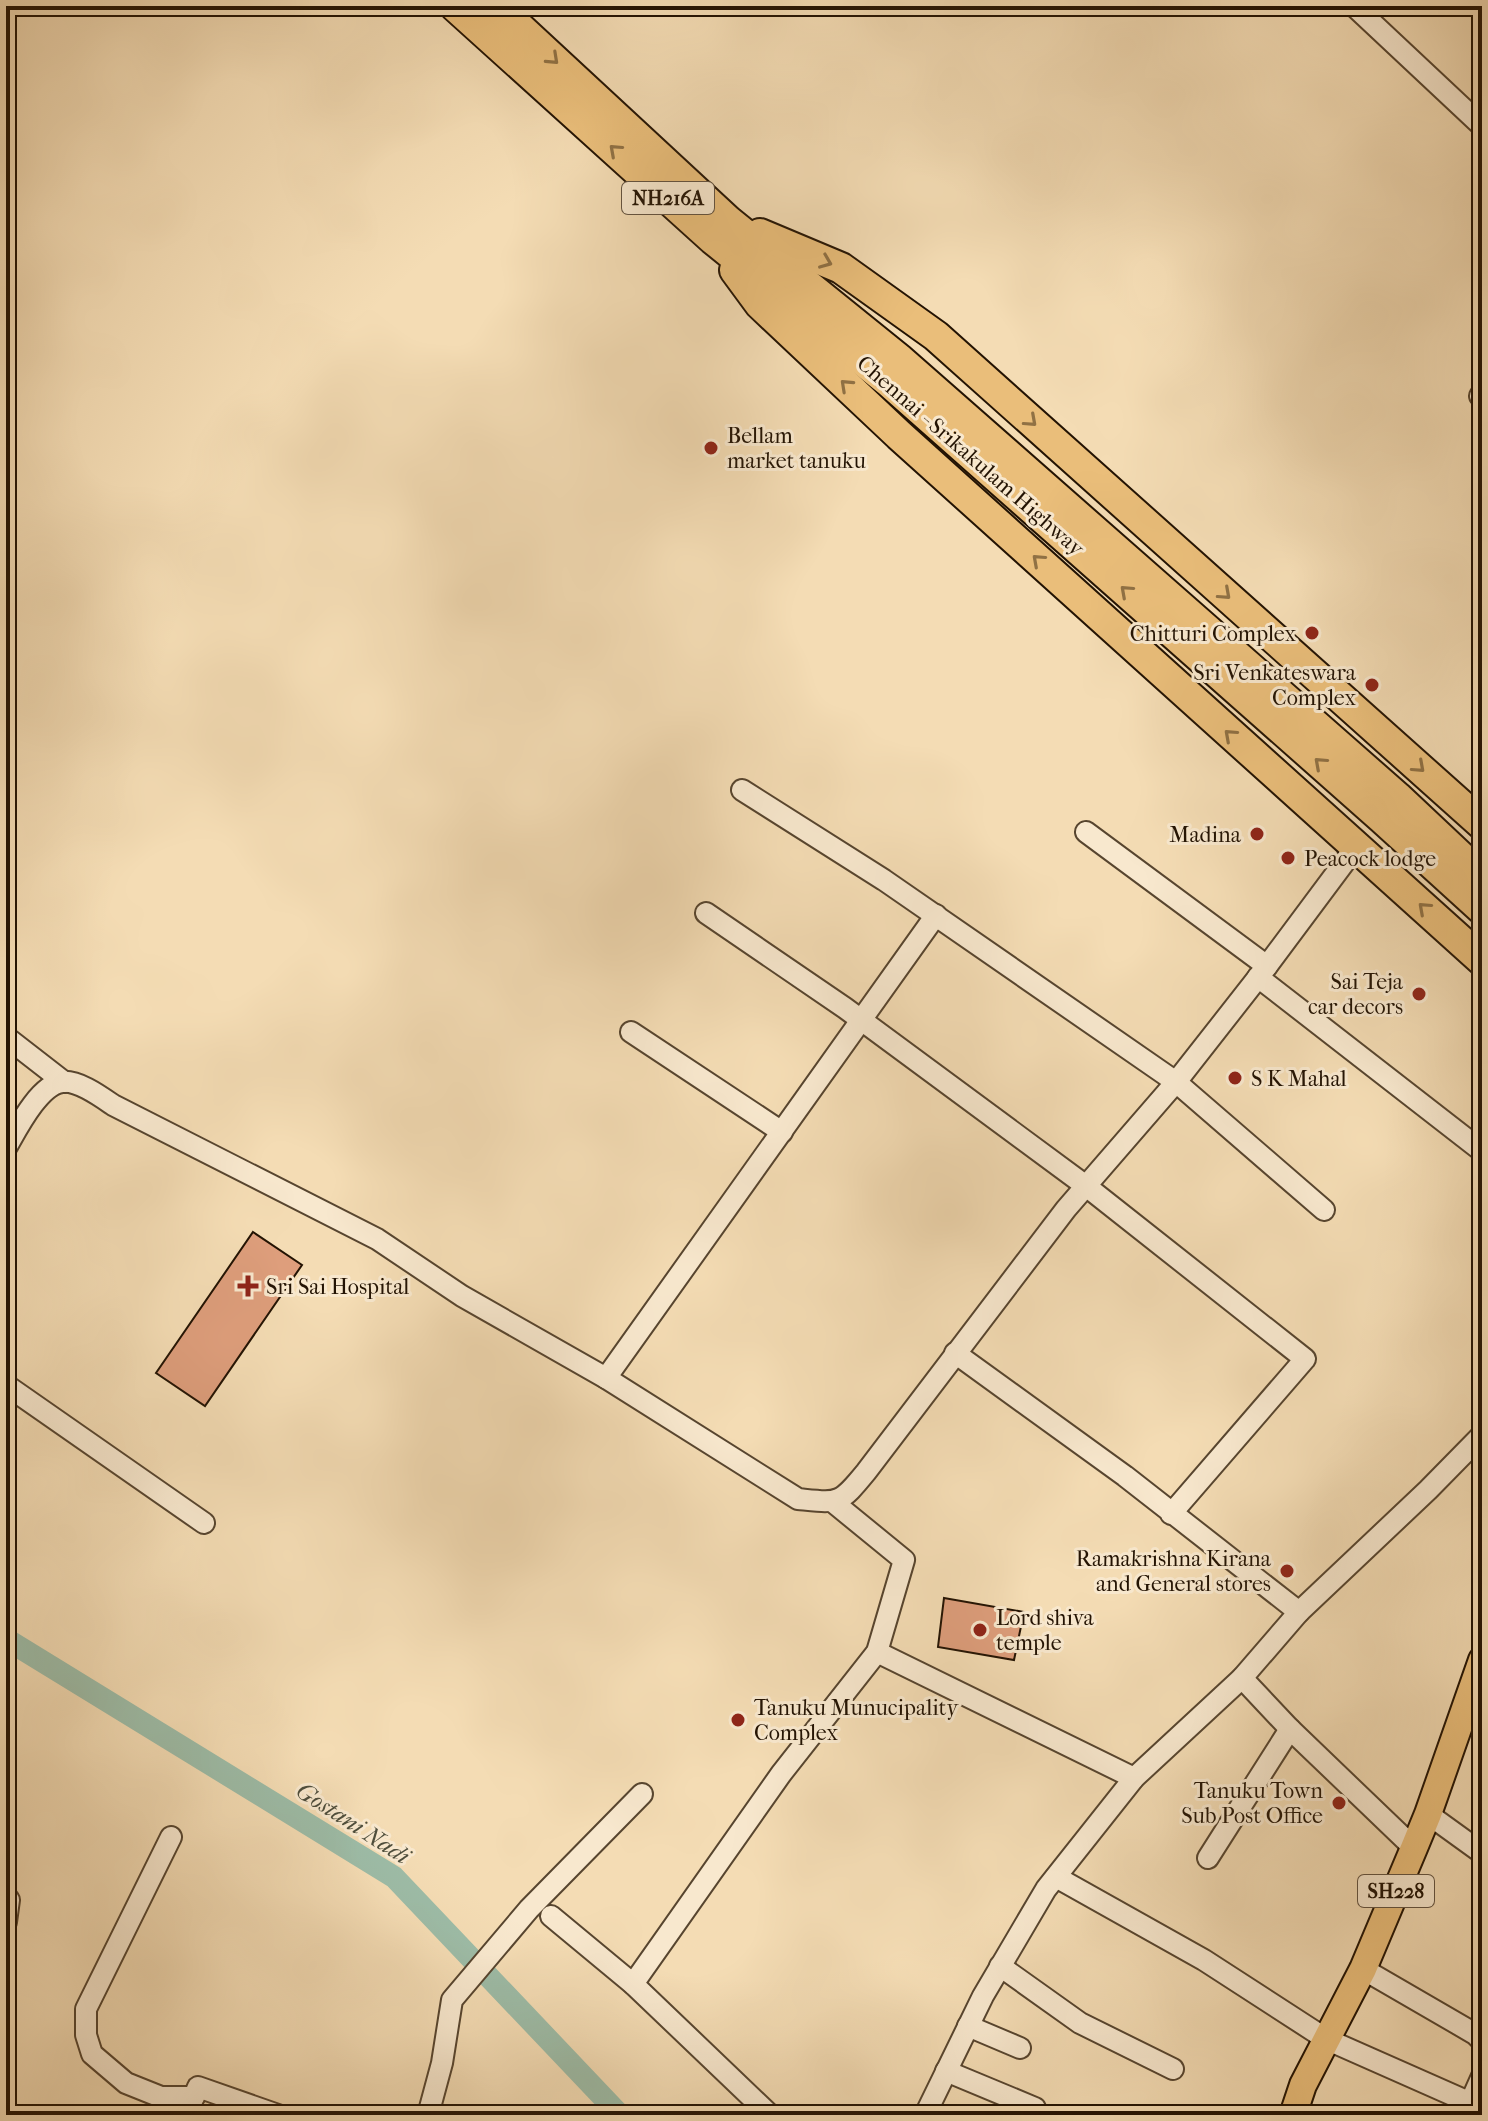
<svg xmlns="http://www.w3.org/2000/svg" width="1488" height="2121" font-family="'IM FELL French Canon',serif">
<style>
.lines{fill:none;stroke-linecap:round;stroke-linejoin:round}
.canal{stroke:#9dbca7;stroke-width:22}
.building{fill:#de9e7c;stroke:#231303;stroke-width:2}
.minor-casing{stroke:#57452f;stroke-width:24}
.major-casing{stroke:#231303;stroke-width:30}
.highway-casing{stroke:#231303;stroke-width:34}
.minor{stroke:#f8e8ce;stroke-width:20}
.major{stroke:#eabe7a;stroke-width:26}
.highway{stroke:#eabe7a;stroke-width:30}
.oneway{stroke:#907144}
.poi-dot{fill:#8f2418;stroke:#f8e8ce;stroke-width:3}
.labels{text-anchor:middle;stroke-width:6;stroke-linejoin:round;paint-order:stroke}
.shield{fill:#f8e8ce;stroke:#635340;stroke-width:2}
.shield-label{font-size:20px;font-weight:bold;fill:#231303}
.poi-label{font-size:22px;fill:#231303;stroke:#f8e8ce;text-anchor:start}
.street-label{font-size:22px;fill:#231303;stroke:#f8e8ce}
.water-label{font-size:24px;font-style:italic;fill:#4e4e3c;stroke:#f8e8ce}
</style>
<rect width="100%" height="100%" fill="#f4dcb4"/>
<filter id="stains"><feTurbulence type="fractalNoise" baseFrequency=".0025" numOctaves="4"/><feColorMatrix values="0 0 0 0 .2 0 0 0 0 .09 0 0 0 0 .02 0 0 0 .5 -.17"/></filter>
<radialGradient id="worn" r=".72"><stop offset=".6" stop-color="#630" stop-opacity="0"/><stop offset="1" stop-color="#630" stop-opacity=".3"/></radialGradient>
<g class="lines">
<path class="canal" d="M 6,1639 L 394,1877 L 620,2115"/>
</g>
<g class="building">
<path d="M 253,1232 L 302,1265 L 205,1406 L 156,1373 Z"/>
<path d="M 944,1598 L 1024,1612 L 1014,1660 L 938,1647 Z"/>
</g>
<g class="lines">
<g class="minor-casing">
<g id="minor">
<path d="M 1354,6 L 1482,126"/>
<path d="M 1480,396 L 1482,393"/>
<path d="M 742,790 L 884,880 L 1176,1082 L 1324,1210"/>
<path d="M 1086,832 L 1267,966"/>
<path d="M 706,913 L 845,1008 L 1086,1186 L 1305,1359 L 1171,1514"/>
<path d="M 1258,977 L 1482,1151"/>
<path d="M 631,1032 L 782,1132"/>
<path d="M 6,1037 L 64,1082"/>
<path d="M 6,1148 C 17,1129 39,1085 62,1082 C 78,1080 100,1096 113,1105 L 377,1239 L 462,1296 L 606,1378 L 798,1499 C 839,1503 839,1505 866,1472 L 1066,1209 L 1176,1082 L 1267,966 L 1355,848"/>
<path d="M 955,1353 L 1125,1476 L 1299,1612"/>
<path d="M 606,1378 L 936,915"/>
<path d="M 6,1385 L 204,1523"/>
<path d="M 877,1652 L 1134,1778"/>
<path d="M 1242,1678 L 1290,1729 L 1414,1848"/>
<path d="M 1428,1814 L 1482,1853"/>
<path d="M 171,1837 L 86,2009 L 86,2035 L 92,2054 L 126,2083 L 161,2097 L 194,2097"/>
<path d="M 1208,1858 L 1290,1729"/>
<path d="M 1056,1877 L 1204,1960 L 1326,2039 L 1482,2108"/>
<path d="M 6,1896 L 9,1900 L 6,1922"/>
<path d="M 551,1916 L 633,1984 L 770,2115"/>
<path d="M 1000,1966 L 1080,2023 L 1173,2069"/>
<path d="M 1363,1969 L 1475,2034 L 1482,2041"/>
<path d="M 633,1984 L 781,1774 L 877,1652 L 904,1560 L 833,1502"/>
<path d="M 968,2026 L 1020,2048"/>
<path d="M 946,2071 L 1035,2108"/>
<path d="M 1470,2103 L 1482,2076"/>
<path d="M 186,2115 L 198,2087 L 278,2115"/>
<path d="M 428,2115 L 442,2063 L 452,2000 L 529,1909 L 642,1794"/>
<path d="M 925,2115 L 983,1996 L 1046,1889 L 1134,1778 L 1242,1678 L 1299,1612 L 1428,1490 L 1482,1435"/>
</g>
</g>
<g class="major-casing">
<path id="major" d="M 1293,2115 L 1303,2085 L 1363,1969 L 1414,1848 L 1428,1814 L 1482,1660"/>
</g>
<g class="highway-casing">
<g id="highway">
<path d="M 455,6 L 713,239 L 888,381 L 1382,818 L 1482,909"/>
<path d="M 496,6 L 728,221 L 900,360 L 1397,797 L 1482,877"/>
<path d="M 760,234 L 841,268 L 936,336 L 1482,824"/>
<path d="M 735,270 L 760,304 L 899,435 L 1482,960"/>
</g>
</g>
<use href="#minor" class="minor"/>
<use href="#major" class="major"/>
<use href="#highway" class="highway"/>
</g>
<defs><path id="oneway-chevron" d="M-2-3.5L2.5 0L-2 3.5" fill="none" stroke-width="1.6" stroke-linecap="round" stroke-linejoin="round" transform="scale(2)"/></defs>
<g class="oneway">
<use href="#oneway-chevron" transform="translate(553 59) rotate(43)"/>
<use href="#oneway-chevron" transform="translate(615 150) rotate(-138)"/>
<use href="#oneway-chevron" transform="translate(826 262) rotate(22)"/>
<use href="#oneway-chevron" transform="translate(846 385) rotate(-137)"/>
<use href="#oneway-chevron" transform="translate(1031 421) rotate(42)"/>
<use href="#oneway-chevron" transform="translate(1038 560) rotate(-138)"/>
<use href="#oneway-chevron" transform="translate(1126 591) rotate(-138)"/>
<use href="#oneway-chevron" transform="translate(1225 594) rotate(42)"/>
<use href="#oneway-chevron" transform="translate(1230 735) rotate(-138)"/>
<use href="#oneway-chevron" transform="translate(1320 763) rotate(-138)"/>
<use href="#oneway-chevron" transform="translate(1419 767) rotate(42)"/>
<use href="#oneway-chevron" transform="translate(1424 908) rotate(-138)"/>
</g>
<g class="poi-dot">
<circle cx="711" cy="448" r="8"/>
<circle cx="1312" cy="633" r="8"/>
<circle cx="1372" cy="685" r="8"/>
<circle cx="1257" cy="834" r="8"/>
<circle cx="1288" cy="858" r="8"/>
<circle cx="1419" cy="994" r="8"/>
<circle cx="1235" cy="1078" r="8"/>
<path d="M244 1274h8v8h8v8h-8v8h-8v-8h-8v-8h8z"/>
<circle cx="1287" cy="1571" r="8"/>
<circle cx="980" cy="1630" r="8"/>
<circle cx="738" cy="1720" r="8"/>
<circle cx="1339" cy="1803" r="8"/>
</g>
<g class="labels">
<g class="shield">
<rect x="622" y="182" width="92" height="32" rx="6"/>
<rect x="1358" y="1875" width="76" height="32" rx="6"/>
</g>
<g class="shield-label">
<text x="668" y="205">NH216A</text>
<text x="1396" y="1898">SH228</text>
</g>
<g class="poi-label">
<text x="727" y="443">Bellam<tspan x="727" dy="25">market tanuku</tspan></text>
<text x="1296" y="641" text-anchor="end">Chitturi Complex</text>
<text x="1356" y="680" text-anchor="end">Sri Venkateswara<tspan x="1356" dy="25">Complex</tspan></text>
<text x="1241" y="842" text-anchor="end">Madina</text>
<text x="1304" y="866">Peacock lodge</text>
<text x="1403" y="989" text-anchor="end">Sai Teja<tspan x="1403" dy="25">car decors</tspan></text>
<text x="1251" y="1086">S K Mahal</text>
<text x="266" y="1294">Sri Sai Hospital</text>
<text x="1271" y="1566" text-anchor="end">Ramakrishna Kirana<tspan x="1271" dy="25">and General stores</tspan></text>
<text x="996" y="1625">Lord shiva<tspan x="996" dy="25">temple</tspan></text>
<text x="754" y="1715">Tanuku Munucipality<tspan x="754" dy="25">Complex</tspan></text>
<text x="1323" y="1798" text-anchor="end">Tanuku Town<tspan x="1323" dy="25">Sub Post Office</tspan></text>
</g>
<g class="street-label">
<text transform="translate(971 455) rotate(41)" y="8">Chennai - Srikakulam Highway</text>
</g>
<g class="water-label">
<text transform="translate(353 1823) rotate(33)" y="8">Gostani Nadi</text>
</g>
</g>
<rect width="1488" height="2121" fill="none" stroke="#f4dcb4" stroke-width="32"/>
<rect x="8" y="8" width="1472" height="2105" fill="none" stroke="#231303" stroke-width="4"/>
<rect x="16" y="16" width="1456" height="2089" fill="none" stroke="#231303" stroke-width="2"/>
<rect width="100%" height="100%" filter="url(#stains)"/>
<rect width="100%" height="100%" fill="url(#worn)"/>
</svg>
